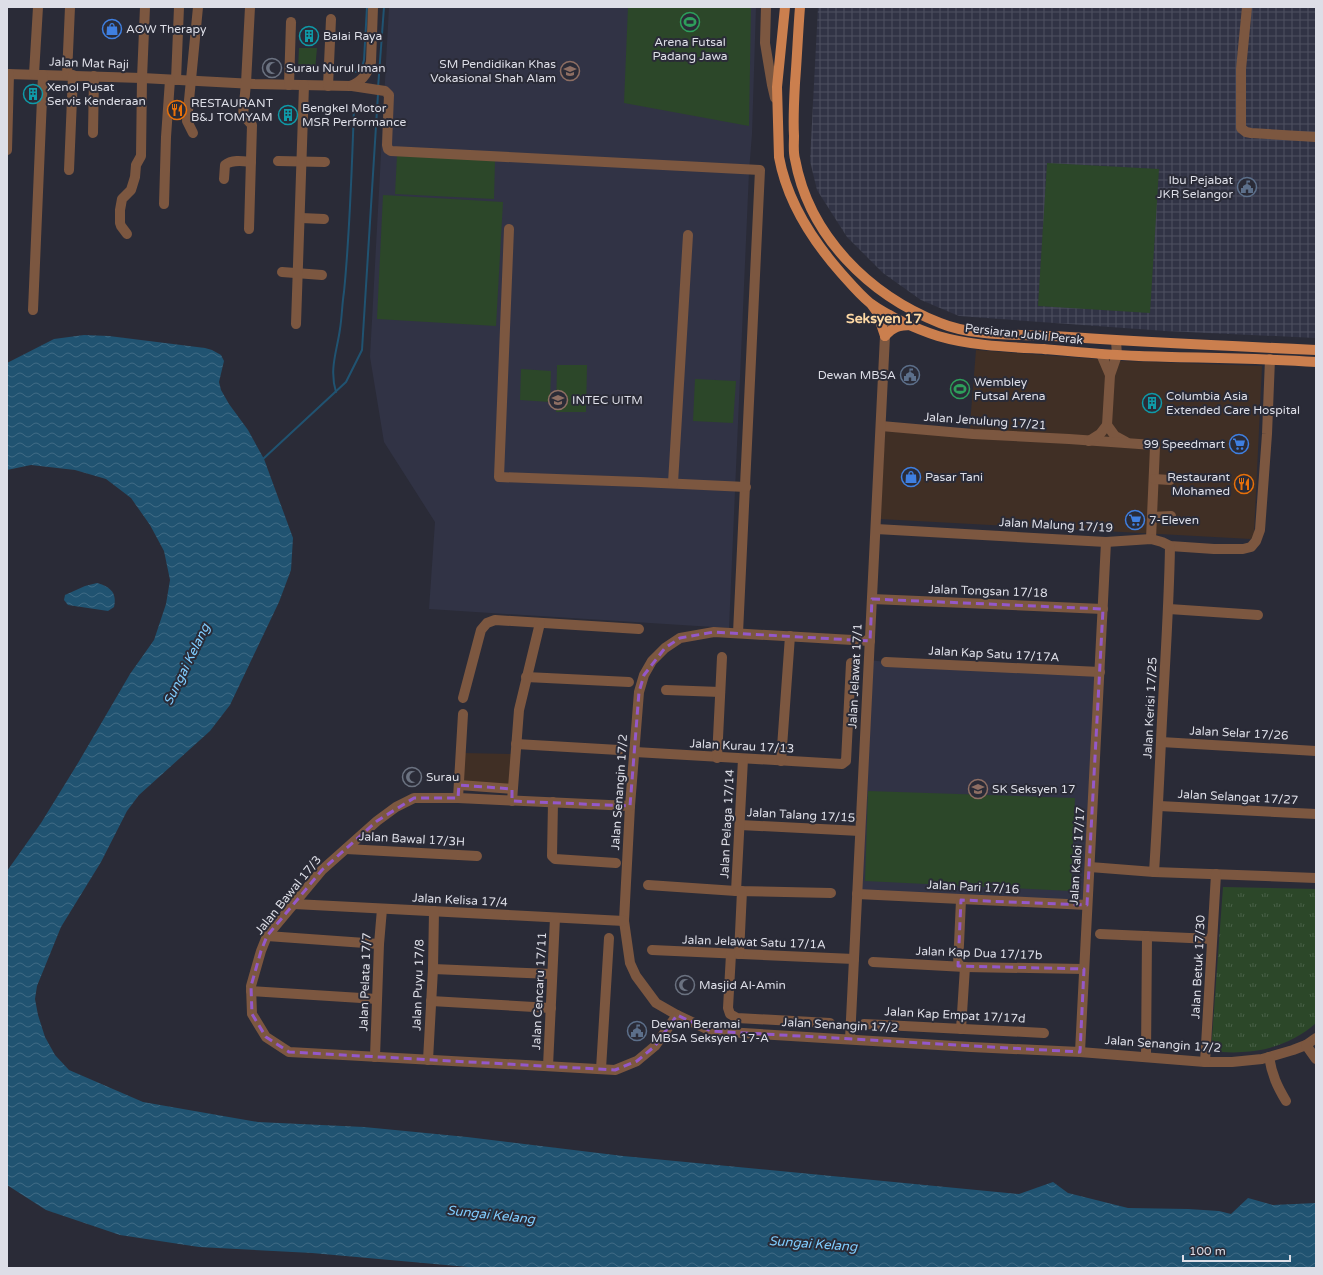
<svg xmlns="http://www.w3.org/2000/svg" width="1323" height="1275" font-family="'Varela Round',sans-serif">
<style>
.commercial{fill:#402f25}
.industrial{fill:url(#industrial-grid)}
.built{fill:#313345}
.grass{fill:#2c4729}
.park{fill:url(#park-tufts)}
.water{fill:url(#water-waves)}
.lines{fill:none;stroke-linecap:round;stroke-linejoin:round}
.stream{stroke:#205371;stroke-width:2}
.minor{stroke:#7c5740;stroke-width:10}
.major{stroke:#cb7f4e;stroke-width:10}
.marked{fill:none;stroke:#9458c9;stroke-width:3;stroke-dasharray:8 5;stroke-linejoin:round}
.labels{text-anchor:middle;stroke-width:4;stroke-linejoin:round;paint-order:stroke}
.poi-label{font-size:12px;fill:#dddee7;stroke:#2a2b37;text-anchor:start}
.street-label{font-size:12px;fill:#dddee7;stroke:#2a2b37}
.water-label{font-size:13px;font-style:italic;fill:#80cdff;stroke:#2a2b37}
.quarter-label{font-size:14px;font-weight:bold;fill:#fed9a4;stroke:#2a2b37}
</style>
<defs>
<pattern id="industrial-grid" width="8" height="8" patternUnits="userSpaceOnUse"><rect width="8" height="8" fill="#313345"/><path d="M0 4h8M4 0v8" fill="none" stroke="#4e5060"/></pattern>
<pattern id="park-tufts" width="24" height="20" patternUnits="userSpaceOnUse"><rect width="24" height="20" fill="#2c4729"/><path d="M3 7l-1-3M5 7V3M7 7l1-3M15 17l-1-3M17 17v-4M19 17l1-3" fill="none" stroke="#4a6148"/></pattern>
<pattern id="water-waves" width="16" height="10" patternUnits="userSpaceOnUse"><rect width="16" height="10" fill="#205371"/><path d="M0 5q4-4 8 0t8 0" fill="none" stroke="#406b85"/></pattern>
</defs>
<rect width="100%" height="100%" fill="#2a2b37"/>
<g class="commercial">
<path d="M 976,350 L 1123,361 L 1262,366 L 1254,534 L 1251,539 L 880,519 L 885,431 L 969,437 Z"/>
<path d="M 463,753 L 512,754 L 510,786 L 462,783 Z"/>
</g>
<path class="industrial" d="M 818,7 L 1316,7 L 1316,338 L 1166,331 L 959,316 L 921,300 L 883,273 L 847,237 L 817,190 L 810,161 Z"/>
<g class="built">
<path d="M 389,7 L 756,7 L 752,134 L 749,172 L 729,628 L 429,609 L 435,522 L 384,442 L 370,357 Z"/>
<path d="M 869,660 L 886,662 L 1100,672 L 1087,905 L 857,894 Z"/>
</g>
<g class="grass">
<path d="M 628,7 L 751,7 L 749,126 L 624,103 Z"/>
<path d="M 299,48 L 317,48 L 315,70 L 298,69 Z"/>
<path d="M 397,156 L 495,160 L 494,199 L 395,194 Z"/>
<path d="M 1047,163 L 1159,169 L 1150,313 L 1038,306 Z"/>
<path d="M 383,195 L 503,202 L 496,326 L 377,319 Z"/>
<path d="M 557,365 L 587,365 L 586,412 L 556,412 Z"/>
<path d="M 521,369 L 551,371 L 550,402 L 520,400 Z"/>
<path d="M 695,379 L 736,381 L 733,423 L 693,421 Z"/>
<path d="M 868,791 L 1075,798 L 1071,891 L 865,881 Z"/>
</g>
<path class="park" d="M 1223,887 L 1316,889 L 1316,1023 C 1296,1041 1269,1051 1242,1052 C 1232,1053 1222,1052 1211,1051 Z"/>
<g class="water">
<path d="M 84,335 L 109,336 L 205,348 L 212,350 L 221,355 L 224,361 L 219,382 L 221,390 L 229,404 L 248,430 L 264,459 L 293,538 L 291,570 L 279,602 L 230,705 L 210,731 L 139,795 L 127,811 L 101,862 L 61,927 L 37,986 L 35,999 L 38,1015 L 45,1037 L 55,1055 L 69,1070 L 143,1102 L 258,1122 L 364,1127 L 467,1137 L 623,1156 L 1019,1194 L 1053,1182 L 1068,1193 L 1128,1208 L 1188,1209 L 1219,1211 L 1231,1214 L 1248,1198 L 1273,1205 L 1316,1203 L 1316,1268 L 479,1268 L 312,1253 L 199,1247 L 120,1235 L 46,1210 L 7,1185 L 7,871 L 41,823 L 78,763 L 130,674 L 154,640 L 166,604 L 170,580 L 164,551 L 150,525 L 131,498 L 106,479 L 75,470 L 31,465 L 7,470 L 7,363 L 54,339 Z"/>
<path d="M 97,583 C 111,587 117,593 114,607 L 108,611 L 68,605 L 64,600 L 65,595 L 85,586 Z"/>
</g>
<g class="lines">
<g class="stream">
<path d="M 356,72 L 362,67 L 364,60 L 367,7"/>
<path d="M 378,88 L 384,7"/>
<path d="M 336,392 C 329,369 337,351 340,329 C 342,317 342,304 344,292 C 350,231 352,168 354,107"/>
<path d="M 263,459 L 346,382 L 362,350 L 378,94"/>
</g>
<g class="minor">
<path d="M 766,7 L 765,43 L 772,85 L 775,98"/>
<path d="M 1247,7 L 1241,69 L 1241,128 L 1246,132 L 1251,133 L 1316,137"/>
<path d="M 7,74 L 142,78 L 254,84 L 350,86 C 362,82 368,73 371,62 L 373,7"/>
<path d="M 34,74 L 38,7"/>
<path d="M 67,75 L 70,7"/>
<path d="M 176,80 L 179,7"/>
<path d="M 289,85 L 291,22"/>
<path d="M 328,86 L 331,19"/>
<path d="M 352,86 L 385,91 L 389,95 L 387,145 L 388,149 L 391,151 L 760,170 L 738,633"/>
<path d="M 93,133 L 94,76"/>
<path d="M 193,133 L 187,121 L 198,7"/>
<path d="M 7,150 L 9,74"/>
<path d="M 278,161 L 325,162"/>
<path d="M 69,170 L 73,75"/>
<path d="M 224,179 L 225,165 C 232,159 243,161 251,162"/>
<path d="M 164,204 L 166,137 L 170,80"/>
<path d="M 301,218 L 324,219"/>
<path d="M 249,229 L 252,125 L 243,115 L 246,83 L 250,7"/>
<path d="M 509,229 L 499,477 L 640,482 L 746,487"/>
<path d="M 127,234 L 121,226 L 120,223 L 120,210 L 122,199 L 131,190 L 135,177 L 136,165 L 141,156 L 142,78 L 145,7"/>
<path d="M 282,272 L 322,275"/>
<path d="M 33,310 L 43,75"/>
<path d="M 296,324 L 304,85"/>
<path d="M 1101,354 L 1110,375"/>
<path d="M 1107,425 L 1115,436 L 1126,442"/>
<path d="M 881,426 L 973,434 L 1069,439 L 1153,445 L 1155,447 L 1151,539"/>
<path d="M 1089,441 L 1100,434 L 1107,425 L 1110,375 L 1117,355 L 1116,341"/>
<path d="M 1154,479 L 1170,480"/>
<path d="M 673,483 L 688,235"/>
<path d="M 1152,517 L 1171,516"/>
<path d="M 876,529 L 1106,542 L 1151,539 L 1162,542 L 1170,546 L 1214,549 L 1243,549 L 1251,547 L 1256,541 L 1260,530 L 1267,434 L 1270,359"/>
<path d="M 872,599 L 1103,609"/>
<path d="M 1169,609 L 1258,615"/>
<path d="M 870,641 L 714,632 L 680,638 L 665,648 L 652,661 L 644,675 L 639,692 L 630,806 L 624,921 L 630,963 L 636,976 L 656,1003 L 677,1015 L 711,1031 L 971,1047 L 1080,1052 L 1205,1062 L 1232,1062 L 1262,1059 L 1293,1050 L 1306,1045 L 1316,1038"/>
<path d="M 886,662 L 1100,672"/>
<path d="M 526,677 L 629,682"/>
<path d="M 666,690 L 720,692"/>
<path d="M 463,698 L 481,630 L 487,623 L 495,620 L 639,629"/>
<path d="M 1161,742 L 1316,751"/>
<path d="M 516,744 L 619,750"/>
<path d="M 635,752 L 842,764 L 846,761 L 851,663"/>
<path d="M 717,758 L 722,657"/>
<path d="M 781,761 L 790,636"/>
<path d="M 459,785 L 512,789"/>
<path d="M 458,798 L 463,714"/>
<path d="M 512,801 L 519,710 L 540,623"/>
<path d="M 553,802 L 552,856 L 555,859 L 616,863"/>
<path d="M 630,806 L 458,798 L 414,798 L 396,807 L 377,821 L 322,870 L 267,936 L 261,951 L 251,986 L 252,1014 L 266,1037 L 289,1052 L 615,1070 L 637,1061 L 655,1046 L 677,1015"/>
<path d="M 1159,806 L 1316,814"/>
<path d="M 740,825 L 860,831"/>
<path d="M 346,849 L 477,856"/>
<path d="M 1090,867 L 1154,872 L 1316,878"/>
<path d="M 1154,872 C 1157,828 1159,784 1161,741 C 1164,676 1169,611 1170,546"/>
<path d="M 648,885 L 736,891 L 831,893"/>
<path d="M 736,891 L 743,759"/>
<path d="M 857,894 L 1087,905"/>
<path d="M 294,904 L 624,921"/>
<path d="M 1100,934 L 1212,939"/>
<path d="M 267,936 L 379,944"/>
<path d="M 652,950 L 854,959"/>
<path d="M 731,954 L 728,1008 L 730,1014 L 737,1018 L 830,1023"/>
<path d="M 739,954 L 742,891"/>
<path d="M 873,962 L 965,967 L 1084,969"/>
<path d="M 958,966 L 961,900"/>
<path d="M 433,969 L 552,974"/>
<path d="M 251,991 L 377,999"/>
<path d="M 431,1001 L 551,1008"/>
<path d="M 864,1024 L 1044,1033"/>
<path d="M 961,1029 L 965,967"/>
<path d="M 850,1039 L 885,336 L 890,315"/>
<path d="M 1306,1045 L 1316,1059"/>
<path d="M 1080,1052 L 1106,542"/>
<path d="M 1146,1056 L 1147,936"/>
<path d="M 375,1057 L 379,944 L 382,909"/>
<path d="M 1269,1057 C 1272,1075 1277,1086 1286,1101"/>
<path d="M 428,1060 L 433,969 L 434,911"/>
<path d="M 1205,1062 L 1216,874"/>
<path d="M 548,1066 L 555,918"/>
<path d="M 601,1069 L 609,938"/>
</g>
<g class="major">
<path d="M 785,7 L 777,87 L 779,157 C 787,201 812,240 841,273 C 850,283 859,294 870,303 C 888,316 916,329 938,336 C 972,346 1009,347 1044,349 C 1076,352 1107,355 1139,356 C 1198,358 1257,358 1316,362"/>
<path d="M 800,7 C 798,32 797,58 795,83 C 794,101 793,118 794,136 C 794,144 793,152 795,159 C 809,236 869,295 940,323 C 974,337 1017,334 1053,336 C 1141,342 1228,346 1316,350"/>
<path d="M 872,305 L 877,312 L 885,336"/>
<path d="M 885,336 C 893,327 899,325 911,325"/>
</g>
</g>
<path class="marked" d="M 872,599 L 1103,609 L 1087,905 L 961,900 L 958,966 L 1084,969 L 1080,1052 L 711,1031 L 677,1015 L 655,1046 L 637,1061 L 615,1070 L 289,1052 L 266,1037 L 252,1014 L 251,986 L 261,951 L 267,936 L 322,870 L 377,821 L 414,798 L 458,798 L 459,785 L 512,789 L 512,801 L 630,806 L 639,692 L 644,675 L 665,648 L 680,638 L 714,632 L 870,641 Z"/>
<defs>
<g id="stadium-ring" transform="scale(1)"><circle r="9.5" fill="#2a2b37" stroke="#2e9e5b" stroke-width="1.5"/><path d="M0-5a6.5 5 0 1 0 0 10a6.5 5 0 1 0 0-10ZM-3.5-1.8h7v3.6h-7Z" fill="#2e9e5b"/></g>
<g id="shop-ring" transform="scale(1)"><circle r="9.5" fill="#2a2b37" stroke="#3f7fe0" stroke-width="1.5"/><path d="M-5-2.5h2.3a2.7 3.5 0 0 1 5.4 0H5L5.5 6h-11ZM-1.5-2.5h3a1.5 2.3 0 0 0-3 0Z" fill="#3f7fe0"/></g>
<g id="building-ring" transform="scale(1)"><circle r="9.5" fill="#2a2b37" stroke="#0f9aa8" stroke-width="1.5"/><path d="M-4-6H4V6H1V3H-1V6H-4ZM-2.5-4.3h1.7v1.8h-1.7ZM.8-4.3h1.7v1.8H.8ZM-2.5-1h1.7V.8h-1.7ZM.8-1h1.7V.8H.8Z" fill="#0f9aa8"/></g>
<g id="mosque-ring" transform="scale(1)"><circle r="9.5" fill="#2a2b37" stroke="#6b7280" stroke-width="1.5"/><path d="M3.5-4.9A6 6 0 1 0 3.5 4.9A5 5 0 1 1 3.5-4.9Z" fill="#6b7280"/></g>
<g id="school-ring" transform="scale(1)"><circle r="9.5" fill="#2a2b37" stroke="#8d6e63" stroke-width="1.5"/><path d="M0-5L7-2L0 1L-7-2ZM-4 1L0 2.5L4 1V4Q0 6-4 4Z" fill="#8d6e63"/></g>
<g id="restaurant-ring" transform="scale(1)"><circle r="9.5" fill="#2a2b37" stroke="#e8710a" stroke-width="1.5"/><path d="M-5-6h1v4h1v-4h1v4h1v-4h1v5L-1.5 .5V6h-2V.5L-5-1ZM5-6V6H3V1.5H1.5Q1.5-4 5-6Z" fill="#e8710a"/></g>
<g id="civic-ring" transform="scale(1)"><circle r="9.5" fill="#2a2b37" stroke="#5c6f8a" stroke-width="1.5"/><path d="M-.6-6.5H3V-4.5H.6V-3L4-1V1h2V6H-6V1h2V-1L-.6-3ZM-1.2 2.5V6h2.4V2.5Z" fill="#5c6f8a"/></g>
<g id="university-ring" transform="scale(1)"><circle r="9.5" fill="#2a2b37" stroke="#8d6e63" stroke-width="1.5"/><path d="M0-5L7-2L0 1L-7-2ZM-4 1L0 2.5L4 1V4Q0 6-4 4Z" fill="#8d6e63"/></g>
<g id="supermarket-ring" transform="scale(1)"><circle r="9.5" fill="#2a2b37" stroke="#3f7fe0" stroke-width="1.5"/><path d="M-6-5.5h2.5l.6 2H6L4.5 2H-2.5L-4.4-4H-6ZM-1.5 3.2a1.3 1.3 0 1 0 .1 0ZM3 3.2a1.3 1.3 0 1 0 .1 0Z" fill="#3f7fe0"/></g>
</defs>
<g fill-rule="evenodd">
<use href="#stadium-ring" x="690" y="22"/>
<use href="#shop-ring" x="112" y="29"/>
<use href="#building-ring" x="309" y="36"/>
<use href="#mosque-ring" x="272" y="68"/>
<use href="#school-ring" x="570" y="71"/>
<use href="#building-ring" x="33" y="94"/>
<use href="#restaurant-ring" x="177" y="110"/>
<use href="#building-ring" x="288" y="115"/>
<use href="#civic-ring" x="1247" y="187"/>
<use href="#civic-ring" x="910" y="375"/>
<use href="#stadium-ring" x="960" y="389"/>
<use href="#university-ring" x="558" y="400"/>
<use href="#building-ring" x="1152" y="403"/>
<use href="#supermarket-ring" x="1239" y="444"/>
<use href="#shop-ring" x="911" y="477"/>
<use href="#restaurant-ring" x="1244" y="484"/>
<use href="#supermarket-ring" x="1135" y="520"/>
<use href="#mosque-ring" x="412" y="777"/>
<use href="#school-ring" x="978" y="789"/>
<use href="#mosque-ring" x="685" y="985"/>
<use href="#civic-ring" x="637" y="1031"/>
</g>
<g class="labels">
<g class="poi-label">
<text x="126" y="33">AOW Therapy</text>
<text x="323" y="40">Balai Raya</text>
<text x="690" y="46" text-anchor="middle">Arena Futsal<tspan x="690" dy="14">Padang Jawa</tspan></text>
<text x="556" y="68" text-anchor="end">SM Pendidikan Khas<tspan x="556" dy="14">Vokasional Shah Alam</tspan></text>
<text x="286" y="72">Surau Nurul Iman</text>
<text x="47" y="91">Xenol Pusat<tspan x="47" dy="14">Servis Kenderaan</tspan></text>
<text x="191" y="107">RESTAURANT<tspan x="191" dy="14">B&amp;J TOMYAM</tspan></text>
<text x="302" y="112">Bengkel Motor<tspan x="302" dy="14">MSR Performance</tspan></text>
<text x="1233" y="184" text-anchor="end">Ibu Pejabat<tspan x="1233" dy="14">JKR Selangor</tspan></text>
<text x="896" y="379" text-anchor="end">Dewan MBSA</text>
<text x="974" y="386">Wembley<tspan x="974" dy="14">Futsal Arena</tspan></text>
<text x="1166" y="400">Columbia Asia<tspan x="1166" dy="14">Extended Care Hospital</tspan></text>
<text x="572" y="404">INTEC UITM</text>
<text x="1225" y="448" text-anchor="end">99 Speedmart</text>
<text x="925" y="481">Pasar Tani</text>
<text x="1230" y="481" text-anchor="end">Restaurant<tspan x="1230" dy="14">Mohamed</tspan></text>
<text x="1149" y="524">7-Eleven</text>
<text x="426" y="781">Surau</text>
<text x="992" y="793">SK Seksyen 17</text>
<text x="699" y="989">Masjid Al-Amin</text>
<text x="651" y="1028">Dewan Beramai<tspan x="651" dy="14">MBSA Seksyen 17-A</tspan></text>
</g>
<g class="street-label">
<text transform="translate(89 63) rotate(2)" y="4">Jalan Mat Raji</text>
<text transform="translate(1024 334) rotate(6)" y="4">Persiaran Jubli Perak</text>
<text transform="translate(985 421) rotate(4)" y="4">Jalan Jenulung 17/21</text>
<text transform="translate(1056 525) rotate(3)" y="4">Jalan Malung 17/19</text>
<text transform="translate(988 591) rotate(2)" y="4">Jalan Tongsan 17/18</text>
<text transform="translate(994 654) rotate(3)" y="4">Jalan Kap Satu 17/17A</text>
<text transform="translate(855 676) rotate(-87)" y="4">Jalan Jelawat 17/1</text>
<text transform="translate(1150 708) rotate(-87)" y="4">Jalan Kerisi 17/25</text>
<text transform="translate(1239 733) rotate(3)" y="4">Jalan Selar 17/26</text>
<text transform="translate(742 746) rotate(3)" y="4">Jalan Kurau 17/13</text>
<text transform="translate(619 792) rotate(-86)" y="4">Jalan Senangin 17/2</text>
<text transform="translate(1238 797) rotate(3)" y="4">Jalan Selangat 17/27</text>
<text transform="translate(801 815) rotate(3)" y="4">Jalan Talang 17/15</text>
<text transform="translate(727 824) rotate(-87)" y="4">Jalan Pelaga 17/14</text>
<text transform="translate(412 839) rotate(3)" y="4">Jalan Bawal 17/3H</text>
<text transform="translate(1077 856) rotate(-86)" y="4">Jalan Kaloi 17/17</text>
<text transform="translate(973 887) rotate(3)" y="4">Jalan Pari 17/16</text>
<text transform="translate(288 895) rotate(-51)" y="4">Jalan Bawal 17/3</text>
<text transform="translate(460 900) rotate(3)" y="4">Jalan Kelisa 17/4</text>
<text transform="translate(754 942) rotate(2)" y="4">Jalan Jelawat Satu 17/1A</text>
<text transform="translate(979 953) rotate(2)" y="4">Jalan Kap Dua 17/17b</text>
<text transform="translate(1198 967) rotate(-87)" y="4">Jalan Betuk 17/30</text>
<text transform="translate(365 982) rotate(-88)" y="4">Jalan Pelata 17/7</text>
<text transform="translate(418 985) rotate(-88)" y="4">Jalan Puyu 17/8</text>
<text transform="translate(539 991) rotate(-87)" y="4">Jalan Cencaru 17/11</text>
<text transform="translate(955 1015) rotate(3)" y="4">Jalan Kap Empat 17/17d</text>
<text transform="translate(840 1025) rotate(3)" y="4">Jalan Senangin 17/2</text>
<text transform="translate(1163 1044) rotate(4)" y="4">Jalan Senangin 17/2</text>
</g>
<g class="water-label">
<text transform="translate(186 664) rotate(-64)" y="5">Sungai Kelang</text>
<text transform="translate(491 1214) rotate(6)" y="5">Sungai Kelang</text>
<text transform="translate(813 1243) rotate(4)" y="5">Sungai Kelang</text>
</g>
<g class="quarter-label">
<text x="884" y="323">Seksyen 17</text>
</g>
</g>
<rect width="1323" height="1275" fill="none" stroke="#dddee7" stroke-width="16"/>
<path d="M1183 1255v6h107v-6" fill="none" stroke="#dddee7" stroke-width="2"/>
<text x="1189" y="1255" font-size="12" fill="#dddee7" stroke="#2a2b37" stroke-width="3" paint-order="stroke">100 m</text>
</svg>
